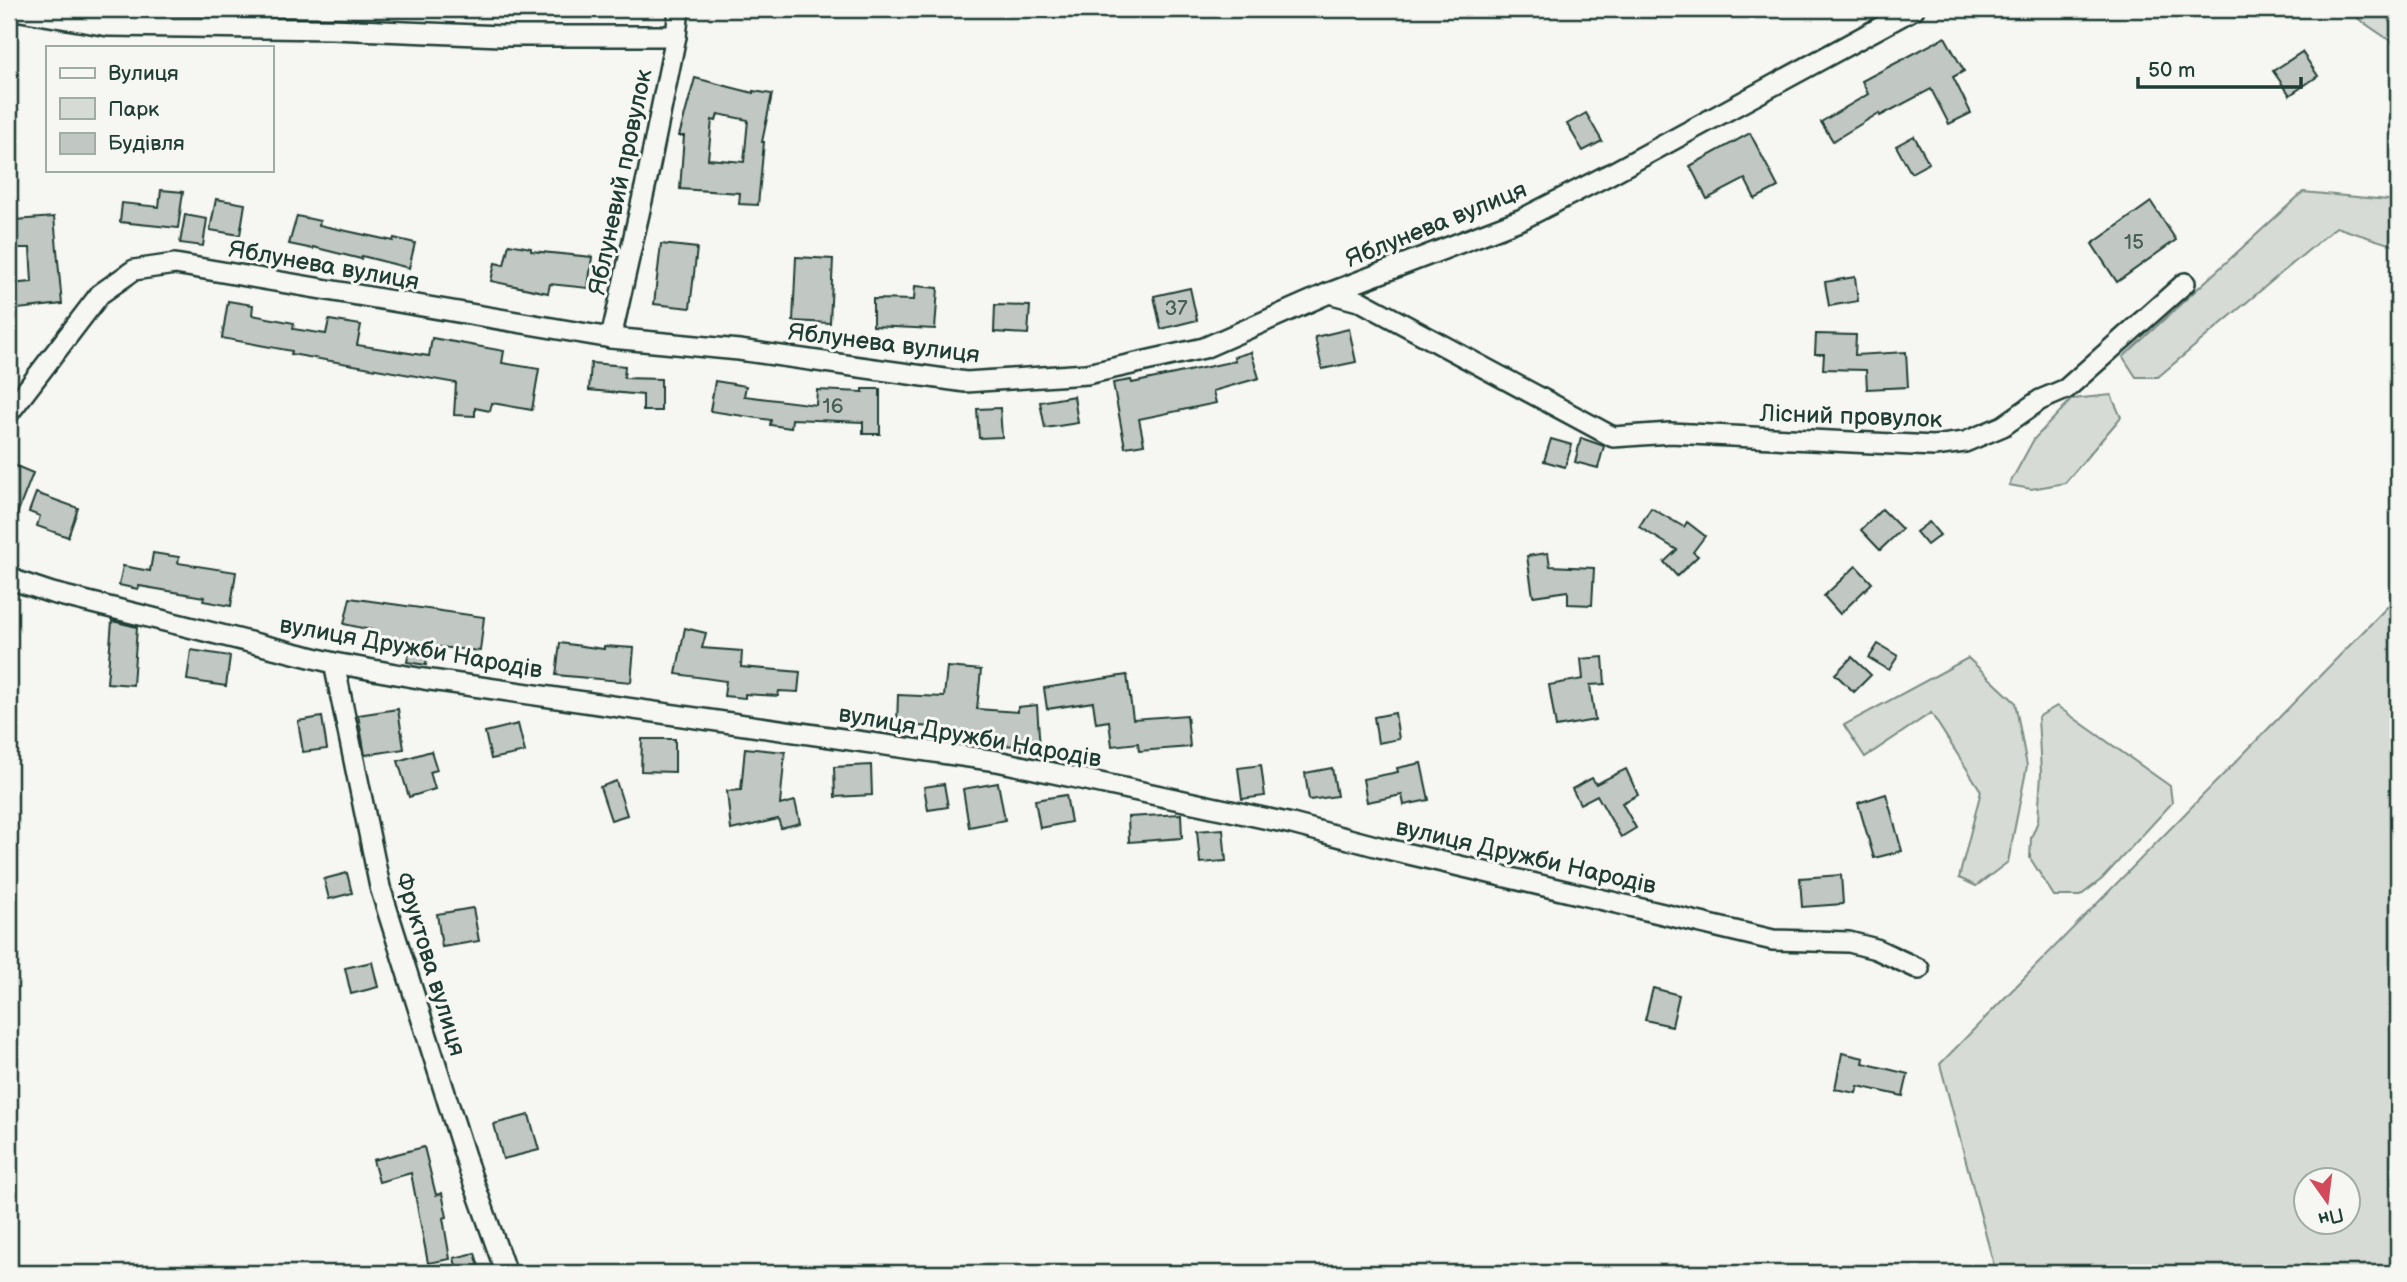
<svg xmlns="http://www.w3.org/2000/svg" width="2407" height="1282" font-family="'Balsamiq Sans',sans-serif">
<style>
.green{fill:#d6dbd6;stroke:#7a8c85;stroke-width:2;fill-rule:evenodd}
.building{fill:#c1c8c3;stroke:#1f3d34;stroke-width:2;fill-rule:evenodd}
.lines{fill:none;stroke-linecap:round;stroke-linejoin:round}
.street-casing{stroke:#1f3d34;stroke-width:24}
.street{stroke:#f6f6f2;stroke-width:19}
.labels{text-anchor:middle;stroke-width:6;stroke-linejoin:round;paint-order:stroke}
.number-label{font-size:21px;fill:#486058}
.street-label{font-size:24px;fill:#1f3d34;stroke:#f6f6f2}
</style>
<rect width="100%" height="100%" fill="#f6f6f2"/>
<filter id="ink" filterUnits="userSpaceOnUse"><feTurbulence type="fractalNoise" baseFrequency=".0143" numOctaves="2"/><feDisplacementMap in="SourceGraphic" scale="14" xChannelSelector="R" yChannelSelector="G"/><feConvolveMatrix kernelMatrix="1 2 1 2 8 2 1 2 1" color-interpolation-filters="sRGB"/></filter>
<g filter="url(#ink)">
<g class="green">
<path d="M 2344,9 L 2398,9 L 2398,46 Z"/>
<path d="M 2303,192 L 2388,200 L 2398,204 L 2398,247 L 2336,227 L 2158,377 L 2136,377 L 2123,357 Z"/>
<path d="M 2111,395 L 2121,417 L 2065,483 L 2031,489 L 2009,485 L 2034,439 L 2072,399 Z"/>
<path d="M 2398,596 L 2398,1273 L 1996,1273 L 1940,1064 ZM 2348,1180 L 2348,1222 L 2306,1222 L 2306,1180 Z"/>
<path d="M 1968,658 L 2015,702 L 2027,766 L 2008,862 L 1976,886 L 1959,878 L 1981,791 L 1931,713 L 1865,757 L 1844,725 Z"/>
<path d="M 2057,706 L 2170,786 L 2172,803 L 2102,879 L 2080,896 L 2054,896 L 2030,858 L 2031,838 L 2038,821 L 2041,773 L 2038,717 Z"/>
</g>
<g class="building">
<path d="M 1945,37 L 1964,71 L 1953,77 L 1971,113 L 1949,124 L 1931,89 L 1880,116 L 1879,113 L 1833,141 L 1821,122 L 1868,94 L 1862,81 Z"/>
<path d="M 2302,52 L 2318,76 L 2290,95 L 2273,71 Z"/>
<path d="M 695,78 L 753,93 L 753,91 L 772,94 L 762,142 L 764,142 L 758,205 L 739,204 L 740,193 L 680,189 L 684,136 L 679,136 ZM 718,114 L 748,120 L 744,162 L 708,159 L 712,120 L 716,121 Z"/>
<path d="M 1586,113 L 1602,141 L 1583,151 L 1567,124 Z"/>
<path d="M 1750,133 L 1778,187 L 1755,199 L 1745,179 L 1707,199 L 1690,166 Z"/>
<path d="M 1914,136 L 1929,163 L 1911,173 L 1896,146 Z"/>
<path d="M 161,190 L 183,192 L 178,228 L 120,222 L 122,203 L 159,207 Z"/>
<path d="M 216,199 L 245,204 L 240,235 L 210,230 Z"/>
<path d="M 2151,202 L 2176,240 L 2117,282 L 2092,244 Z"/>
<path d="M 185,215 L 207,219 L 203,246 L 180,243 Z"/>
<path d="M 297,216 L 320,221 L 319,225 L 393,241 L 394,238 L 415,243 L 409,268 L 362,256 L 361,259 L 313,247 L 313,249 L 289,244 Z"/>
<path d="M 54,217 L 62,304 L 9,310 L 9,284 L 32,282 L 30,248 L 17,248 L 15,220 Z"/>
<path d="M 509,244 L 531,248 L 531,251 L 592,257 L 588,288 L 550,284 L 548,293 L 491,281 L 495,263 L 504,265 Z"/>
<path d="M 661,244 L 697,248 L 690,308 L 654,304 Z"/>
<path d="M 796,257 L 833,259 L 830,323 L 793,321 Z"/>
<path d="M 1855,277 L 1858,301 L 1829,306 L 1825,282 Z"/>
<path d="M 915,286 L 938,288 L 935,329 L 873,326 L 873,299 L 914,300 Z"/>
<path d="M 1190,288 L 1197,320 L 1161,329 L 1154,296 Z"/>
<path d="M 228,301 L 253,305 L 252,315 L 294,323 L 293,329 L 326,334 L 329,320 L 361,325 L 357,345 L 429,356 L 432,338 L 504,351 L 502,363 L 539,369 L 532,410 L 492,403 L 490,411 L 475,408 L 475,416 L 454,415 L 456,383 L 291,354 L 292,351 L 222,338 Z"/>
<path d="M 995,305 L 1030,306 L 1028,334 L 994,332 Z"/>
<path d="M 1349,329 L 1356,362 L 1322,369 L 1315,337 Z"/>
<path d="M 1816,334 L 1856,335 L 1855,355 L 1906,352 L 1908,387 L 1867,389 L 1866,370 L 1823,369 L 1824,354 L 1815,354 Z"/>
<path d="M 1251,352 L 1259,378 L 1213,391 L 1216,403 L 1139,419 L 1144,444 L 1125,447 L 1113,383 L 1131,380 L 1132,383 L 1235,361 L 1234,357 Z"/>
<path d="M 591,363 L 625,366 L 624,378 L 661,379 L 661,411 L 643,411 L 643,395 L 589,390 Z"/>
<path d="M 715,381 L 746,386 L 744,396 L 816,405 L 817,390 L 863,392 L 863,389 L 880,389 L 880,434 L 863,434 L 863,422 L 792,419 L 791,428 L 770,425 L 771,420 L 710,411 Z"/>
<path d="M 1074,396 L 1078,423 L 1045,428 L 1040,402 Z"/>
<path d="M 1000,408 L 1002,437 L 979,438 L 977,409 Z"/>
<path d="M 1581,438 L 1604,446 L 1598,468 L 1575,462 Z"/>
<path d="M 1551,439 L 1572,445 L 1565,467 L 1544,461 Z"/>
<path d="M 9,463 L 33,473 L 10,532 L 9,532 Z"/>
<path d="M 36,493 L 78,508 L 68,537 L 37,526 L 40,516 L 29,512 Z"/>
<path d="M 1651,508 L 1684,527 L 1687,522 L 1705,536 L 1693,552 L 1698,556 L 1677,576 L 1664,562 L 1677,550 L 1639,527 Z"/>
<path d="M 1882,509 L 1902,529 L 1880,550 L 1861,530 Z"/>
<path d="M 1929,522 L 1940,535 L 1927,545 L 1916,532 Z"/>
<path d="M 153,553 L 179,557 L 178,563 L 236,572 L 231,606 L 203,601 L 204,597 L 139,586 L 138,589 L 119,585 L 123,566 L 150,571 Z"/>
<path d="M 1548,553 L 1550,566 L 1594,568 L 1592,605 L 1568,604 L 1568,591 L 1533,596 L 1527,556 Z"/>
<path d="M 1856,566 L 1872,583 L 1840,614 L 1824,596 Z"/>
<path d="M 350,598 L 484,617 L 480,651 L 429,646 L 426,665 L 407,662 L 411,643 L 375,638 L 376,631 L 344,624 Z"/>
<path d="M 112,621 L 137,627 L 133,685 L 107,683 Z"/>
<path d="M 685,628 L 706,633 L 702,648 L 742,651 L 741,667 L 800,672 L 798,692 L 779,691 L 778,696 L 745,694 L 745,698 L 724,696 L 726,681 L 676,674 Z"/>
<path d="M 560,643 L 604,649 L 604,646 L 634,648 L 631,682 L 556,675 Z"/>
<path d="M 1878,644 L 1898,656 L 1889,670 L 1869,658 Z"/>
<path d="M 191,650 L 230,656 L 226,686 L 187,680 Z"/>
<path d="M 1603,657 L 1605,684 L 1590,685 L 1595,720 L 1556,727 L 1549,685 L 1583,679 L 1581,659 Z"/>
<path d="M 1852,657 L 1871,675 L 1854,692 L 1835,674 Z"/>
<path d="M 947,667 L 981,670 L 977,709 L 1018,712 L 1018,707 L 1037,705 L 1040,749 L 1021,750 L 1020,746 L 979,744 L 979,741 L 935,738 L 936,727 L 897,725 L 898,695 L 944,697 Z"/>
<path d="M 1127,675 L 1133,719 L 1187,715 L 1190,747 L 1139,751 L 1138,743 L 1112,746 L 1109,721 L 1096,723 L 1093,702 L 1047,709 L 1044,688 Z"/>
<path d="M 398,709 L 404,749 L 365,755 L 358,715 Z"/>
<path d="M 1395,713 L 1399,739 L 1378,743 L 1374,717 Z"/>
<path d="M 322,717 L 327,749 L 303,752 L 298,721 Z"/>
<path d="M 518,724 L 525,752 L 491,759 L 485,732 Z"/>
<path d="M 642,739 L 675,739 L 675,772 L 641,771 Z"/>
<path d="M 745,748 L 785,752 L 780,805 L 795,801 L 800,823 L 781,828 L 778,819 L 731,830 L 727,791 L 741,790 Z"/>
<path d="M 431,751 L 437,770 L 430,772 L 435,789 L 409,797 L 398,761 Z"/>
<path d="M 1421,763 L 1429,800 L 1404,805 L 1402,795 L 1367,802 L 1363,779 L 1398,772 L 1397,768 Z"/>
<path d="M 871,765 L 872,795 L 835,797 L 834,767 Z"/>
<path d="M 1261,765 L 1265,796 L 1242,799 L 1238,768 Z"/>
<path d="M 1332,768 L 1337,796 L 1309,800 L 1305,773 Z"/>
<path d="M 1626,769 L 1638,795 L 1622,803 L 1636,828 L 1621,837 L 1597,795 L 1580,804 L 1572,789 L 1592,778 L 1596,784 Z"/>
<path d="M 616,781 L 627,815 L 611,820 L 600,787 Z"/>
<path d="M 998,783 L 1005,820 L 969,827 L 963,789 Z"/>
<path d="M 944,784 L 948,807 L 928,810 L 924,787 Z"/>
<path d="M 1886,794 L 1902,851 L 1874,858 L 1858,803 Z"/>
<path d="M 1066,795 L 1071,822 L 1040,828 L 1035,800 Z"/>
<path d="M 1181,814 L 1182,838 L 1129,842 L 1128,817 Z"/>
<path d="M 1223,829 L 1226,861 L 1200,863 L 1197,831 Z"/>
<path d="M 347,873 L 352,893 L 329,899 L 324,879 Z"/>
<path d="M 1841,875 L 1843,904 L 1802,907 L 1800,878 Z"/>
<path d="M 473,908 L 479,941 L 442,947 L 437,914 Z"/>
<path d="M 372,962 L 378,987 L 351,994 L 345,968 Z"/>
<path d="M 1653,988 L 1679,995 L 1672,1026 L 1645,1020 Z"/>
<path d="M 1842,1053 L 1864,1058 L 1863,1063 L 1908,1074 L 1903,1096 L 1858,1086 L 1856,1093 L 1835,1089 Z"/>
<path d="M 529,1115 L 539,1150 L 503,1159 L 494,1124 Z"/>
<path d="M 424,1147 L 436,1195 L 442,1193 L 447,1217 L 443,1218 L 450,1259 L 428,1263 L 411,1173 L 379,1182 L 373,1160 Z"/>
<path d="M 475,1253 L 480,1270 L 458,1273 L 454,1258 Z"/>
</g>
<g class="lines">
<g class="street-casing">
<g id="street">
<path d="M 9,9 L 108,26 L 333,29 L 501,36 L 676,36"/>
<path d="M 1329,293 L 1362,302 L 1613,437 L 1670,433 L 1934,446 L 1965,442 L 2003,426 L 2040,400 L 2066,389 L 2185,283"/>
<path d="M 611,338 L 648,174 L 676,36 L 679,9"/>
<path d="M 9,413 L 100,294 L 134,270 L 175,264 L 611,338 L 739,350 L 966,382 L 1087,374 L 1204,348 L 1329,293 L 1522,219 L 1612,173 L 1914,9"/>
<path d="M 9,574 L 16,581 L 52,593 L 334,663 L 424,679 L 997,761 L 1292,824 L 1379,847 L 1773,940 L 1849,942 L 1876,949 L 1919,969"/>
<path d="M 334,663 L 380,887 L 469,1169 L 506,1273"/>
</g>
</g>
<use href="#street" class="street"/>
</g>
</g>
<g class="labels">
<g class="number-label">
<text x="2134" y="249">15</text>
<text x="1176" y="315">37</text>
<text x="833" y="413">16</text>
</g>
<g class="street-label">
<text transform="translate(620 182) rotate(-78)" y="8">Яблуневий провулок</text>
<text transform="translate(1436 224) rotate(-22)" y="8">Яблунева вулиця</text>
<text transform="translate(324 265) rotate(10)" y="8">Яблунева вулиця</text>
<text transform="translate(884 343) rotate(7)" y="8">Яблунева вулиця</text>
<text transform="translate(1851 416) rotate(2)" y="8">Лісний провулок</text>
<text transform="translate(411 647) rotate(10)" y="8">вулиця Дружби Народів</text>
<text transform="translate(970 736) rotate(10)" y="8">вулиця Дружби Народів</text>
<text transform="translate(1526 856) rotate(13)" y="8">вулиця Дружби Народів</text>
<text transform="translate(431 964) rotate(73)" y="8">Фруктова вулиця</text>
</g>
</g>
<rect width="2407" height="1282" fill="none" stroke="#f6f6f2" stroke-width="35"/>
<rect x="18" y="18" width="2372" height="1247" fill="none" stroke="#1f3d34" stroke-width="2.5" filter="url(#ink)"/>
<rect x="46" y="46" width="228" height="126" fill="#f6f6f2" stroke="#a0aca6" stroke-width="2"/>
<rect x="60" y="68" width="35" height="10" fill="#f6f6f2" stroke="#a0aca6" stroke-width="2"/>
<text x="108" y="80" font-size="21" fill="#1f3d34">Вулиця</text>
<rect x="60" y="98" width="35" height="21" fill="#d6dbd6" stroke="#a0aca6" stroke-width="2"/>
<text x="108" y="116" font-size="21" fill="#1f3d34">Парк</text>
<rect x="60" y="133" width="35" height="21" fill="#c1c8c3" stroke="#a0aca6" stroke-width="2"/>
<text x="108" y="150" font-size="21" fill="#1f3d34">Будівля</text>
<g transform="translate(2327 1201) rotate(166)"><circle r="33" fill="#f6f6f2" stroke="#a0aca6" stroke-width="2"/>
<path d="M0-5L12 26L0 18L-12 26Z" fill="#d1495b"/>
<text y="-10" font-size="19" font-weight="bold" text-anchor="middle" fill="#1f3d34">Пн</text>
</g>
<path d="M2138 77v10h163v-10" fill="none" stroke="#1f3d34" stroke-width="3.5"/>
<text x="2148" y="77" font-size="21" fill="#1f3d34" stroke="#f6f6f2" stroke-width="5" paint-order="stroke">50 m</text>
</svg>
